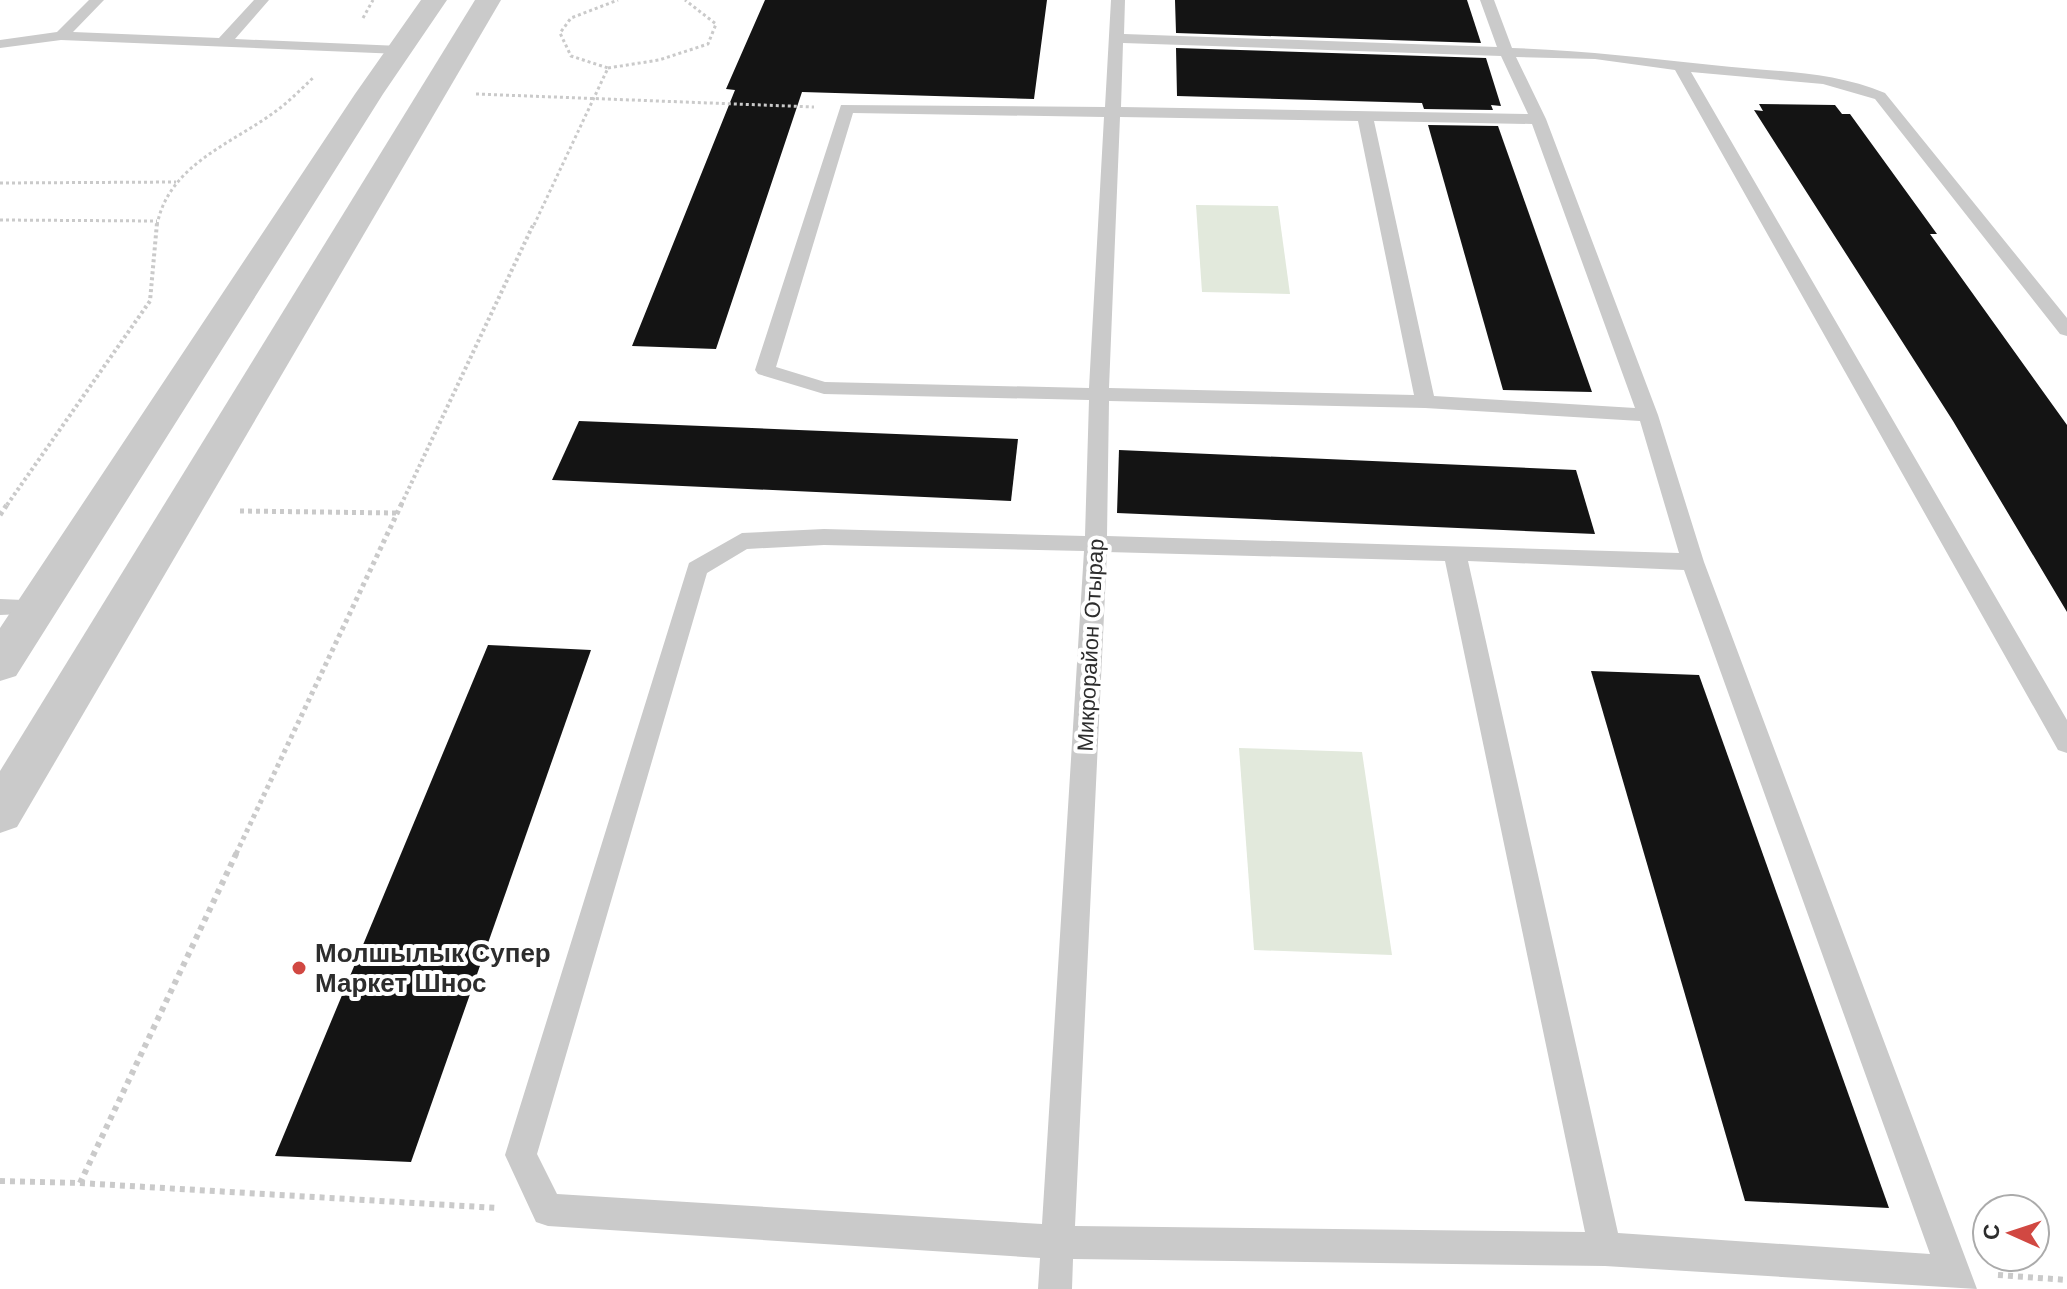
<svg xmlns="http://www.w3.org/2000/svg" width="2067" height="1289" font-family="'Work Sans',sans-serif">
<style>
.green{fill:#e2e9dc}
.building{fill:#141414}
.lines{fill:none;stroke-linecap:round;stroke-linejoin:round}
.path-far3{stroke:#cacaca;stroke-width:3;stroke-dasharray:3 3;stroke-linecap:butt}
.path-far2{stroke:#cacaca;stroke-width:4;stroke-dasharray:3 3;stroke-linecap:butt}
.path-far1{stroke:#cacaca;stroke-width:5;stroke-dasharray:4 4;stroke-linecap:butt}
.path{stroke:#cacaca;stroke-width:6;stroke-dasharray:5 5;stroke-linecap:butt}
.service{fill:#cacaca;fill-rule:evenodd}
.tertiary{fill:#cacaca;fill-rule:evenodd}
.poi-dot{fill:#d14842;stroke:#fff;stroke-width:3}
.labels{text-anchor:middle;stroke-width:8;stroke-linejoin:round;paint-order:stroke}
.street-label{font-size:22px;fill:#2d2d2d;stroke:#fff}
.near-poi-label{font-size:26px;font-weight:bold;fill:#2d2d2d;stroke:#fff;text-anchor:start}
</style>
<rect width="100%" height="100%" fill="#fff"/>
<g class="green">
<path d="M 1196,205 L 1278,206 L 1290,294 L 1202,292 Z"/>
<path d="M 1239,748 L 1362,752 L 1392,955 L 1254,950 Z"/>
</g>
<g class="building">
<path d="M 765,0 L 1047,0 L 1034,99 L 802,92 L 716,349 L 632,346 L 735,90 L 726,89 Z"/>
<path d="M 1175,0 L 1467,0 L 1481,43 L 1176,33 Z"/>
<path d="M 1176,48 L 1486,58 L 1501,106 L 1491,105 L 1493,110 L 1424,109 L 1422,103 L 1177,96 Z"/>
<path d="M 1759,104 L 1835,105 L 1842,114 L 1850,114 L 1937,234 L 1930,234 L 2067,425 L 2067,612 L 1953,421 L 1754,110 L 1763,111 Z"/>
<path d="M 1428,125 L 1498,126 L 1592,392 L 1503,390 Z"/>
<path d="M 579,421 L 1018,439 L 1011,501 L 552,480 Z"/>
<path d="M 1119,450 L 1576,470 L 1595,534 L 1117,513 Z"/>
<path d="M 488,645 L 591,650 L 411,1162 L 275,1156 Z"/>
<path d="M 1591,671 L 1699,675 L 1889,1208 L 1745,1201 Z"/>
</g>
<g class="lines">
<g class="path-far3">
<path d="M 363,18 L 373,0"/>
<path d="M 608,68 L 659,60 L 708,44 L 716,24 L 685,0"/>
<path d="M 476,94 L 814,107"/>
<path d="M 0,183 L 176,182"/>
<path d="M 0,220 L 157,221"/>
<path d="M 157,225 C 169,164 232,144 276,111 C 290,101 302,88 314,77"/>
<path d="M 534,225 L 608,68 L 571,56 L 560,33 L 571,18 L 618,0"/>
</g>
<g class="path-far2">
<path d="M 7,505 L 150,301 L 157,223"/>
<path d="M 401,505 L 534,223"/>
</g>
<g class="path-far1">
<path d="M 240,511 L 397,513"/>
<path d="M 0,515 L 8,503"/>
<path d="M 236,854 L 402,503"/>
</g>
<g class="path">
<path d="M 0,1181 L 80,1183 L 237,852"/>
<path d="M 80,1183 L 498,1208"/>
<path d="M 1998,1275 L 2067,1280"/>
</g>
<g class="service">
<path d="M 89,0 L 104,0 L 73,32 L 219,38 L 254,0 L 269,0 L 235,39 L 400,46 L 407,50 L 400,54 L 61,40 L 0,48 L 0,40 L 57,32 Z"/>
<path d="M 1111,0 L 1125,0 L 1124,34 L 1497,47 L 1480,0 L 1494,0 L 1512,48 C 1580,50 1644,58 1712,65 C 1771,72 1830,70 1885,93 L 2067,318 L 2067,336 L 2060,334 L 1875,99 L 1823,84 L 1691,72 L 2067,720 L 2067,753 L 2058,750 L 1675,70 L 1595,59 L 1516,57 L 1546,119 L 1658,415 L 1704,562 L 1977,1289 L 1605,1266 L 1073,1259 L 1072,1289 L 1038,1289 L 1040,1258 L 548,1226 L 536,1222 L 505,1155 L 689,563 L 742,533 L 824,529 L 1085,536 L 1089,400 L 824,394 L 758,374 L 755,370 L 841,105 L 1105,107 ZM 1123,43 L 1501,56 L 1528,114 L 1121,107 ZM 853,113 L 1104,117 L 1089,388 L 825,382 L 776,367 ZM 1120,117 L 1358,121 L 1414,395 L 1109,388 ZM 1374,121 L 1532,124 L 1635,408 L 1434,396 ZM 1109,401 L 1425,408 L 1640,421 L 1679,553 L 1107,536 ZM 824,545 L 1084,551 L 1042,1224 L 557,1194 L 537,1154 L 707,573 L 747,549 ZM 1107,552 L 1445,561 L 1585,1232 L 1075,1226 ZM 1468,561 L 1684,570 L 1930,1254 L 1618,1233 Z"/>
<path d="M 0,599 L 46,601 L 50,607 L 46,613 L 0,615 Z"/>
</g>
<g class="tertiary">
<path d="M 421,0 L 447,0 L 383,94 L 16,676 L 0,681 L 0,628 L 355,94 Z"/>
<path d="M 475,0 L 501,0 L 17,827 L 0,833 L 0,771 Z"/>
</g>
</g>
<circle class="poi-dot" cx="299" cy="968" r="8"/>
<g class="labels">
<g class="street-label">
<text transform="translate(1090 645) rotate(-87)" y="8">Микрорайон Отырар</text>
</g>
<g class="near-poi-label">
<text x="315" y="962">Молшылык Супер<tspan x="315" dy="30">Маркет Шнос</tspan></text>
</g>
</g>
<g transform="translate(2011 1233) rotate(273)"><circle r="38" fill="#ffffff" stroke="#ababab" stroke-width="2"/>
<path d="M0-6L14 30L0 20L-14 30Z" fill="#d14842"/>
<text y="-12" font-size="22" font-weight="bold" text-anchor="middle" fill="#2d2d2d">С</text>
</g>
</svg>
